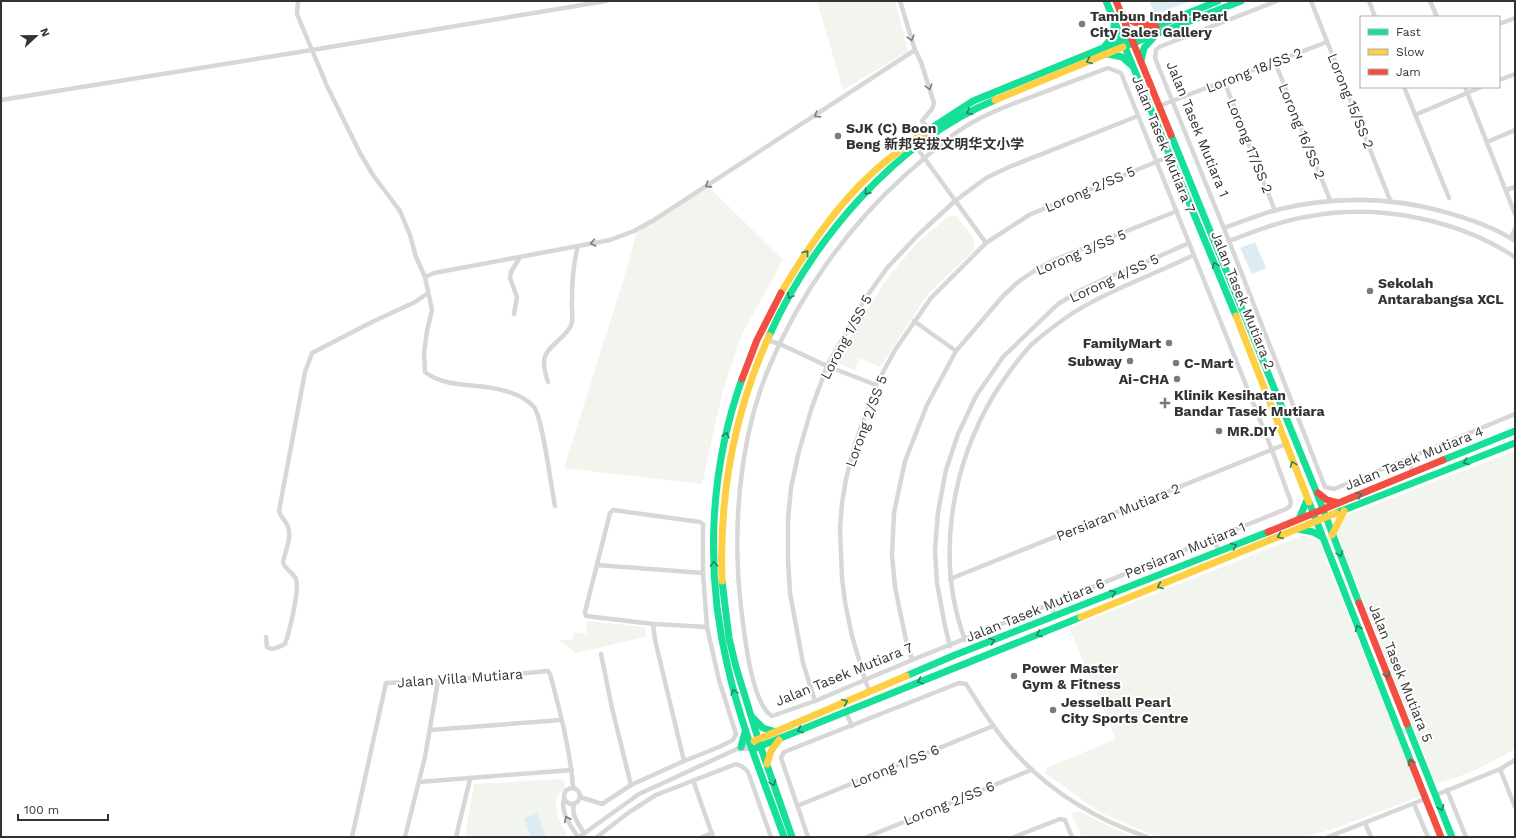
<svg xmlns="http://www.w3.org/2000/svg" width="1516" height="838" font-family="'Work Sans','Noto Sans SC',sans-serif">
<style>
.green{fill:#f1f5ed}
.water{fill:#ddebf3}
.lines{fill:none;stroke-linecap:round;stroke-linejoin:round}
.street{stroke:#d7d7d7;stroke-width:4.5}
.fast{stroke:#16e098;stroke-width:7}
.slow{stroke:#ffcf43;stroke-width:7}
.jam{stroke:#f24e42;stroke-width:7}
.oneway{stroke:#7d7d7d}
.oneway2{stroke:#268160}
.poi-dot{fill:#7a7a7a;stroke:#fff;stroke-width:1.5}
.labels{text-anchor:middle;stroke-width:4;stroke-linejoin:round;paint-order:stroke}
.poi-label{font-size:14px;font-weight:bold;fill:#333;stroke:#fff;text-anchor:start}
.street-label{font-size:14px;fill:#333;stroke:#fff}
</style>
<rect width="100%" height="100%" fill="#fff"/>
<g class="green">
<path d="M 817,1 L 895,1 L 908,51 L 843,90 Z"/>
<path d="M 708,186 L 783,260 L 741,336 L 723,390 L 702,484 L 564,468 L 624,278 L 637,231 Z"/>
<path d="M 949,216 L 956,216 L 974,239 L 974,250 L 928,294 L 880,367 L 860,358 L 855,370 L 835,362 L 887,279 L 919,241 Z"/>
<path d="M 1515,451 L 1515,749 C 1494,761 1459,780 1435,783 L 1337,533 L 1345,516 Z"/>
<path d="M 1303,535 L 1318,540 L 1421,796 L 1333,829 L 1305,837 L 1167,837 L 1151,834 L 1101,813 L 1045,773 L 1046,768 L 1116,739 L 1069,628 Z"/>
<path d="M 587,621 L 645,627 L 646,637 L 575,653 L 574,651 L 559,640 L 572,640 L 574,632 L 586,634 Z"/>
<path d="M 564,779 L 565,788 L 556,797 C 556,813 557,820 567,833 L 563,837 L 472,837 L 465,835 L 474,784 Z"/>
<path d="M 1079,811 L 1112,828 L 1134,837 L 1082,837 L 1071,813 Z"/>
</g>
<g class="water">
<path d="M 1149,1 L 1190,1 L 1155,15 Z"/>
<path d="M 1255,242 L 1266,268 L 1252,274 L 1240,248 Z"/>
<path d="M 537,813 L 546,837 L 531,837 L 524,818 Z"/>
</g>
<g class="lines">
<g class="street">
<path d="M 298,1 L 297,14 L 327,86 L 360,153 L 373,175 L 400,211 L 410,235 L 416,257 L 425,277 L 432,310 L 427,331 L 424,353 L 425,372 C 441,384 458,384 477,386 C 496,388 521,392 534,407 C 543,419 551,487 555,506"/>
<path d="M 1277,1 L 1159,47 L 1156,50 L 1155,58 L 1229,241 L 1325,487 L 1334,489 L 1515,414"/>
<path d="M 1311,1 L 1390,200"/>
<path d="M 1369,1 L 1375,17"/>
<path d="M 1430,1 L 1437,17"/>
<path d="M 1499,24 L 1515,18"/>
<path d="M 915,50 L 921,62 L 934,103 L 932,109 L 922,121 L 929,129"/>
<path d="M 1275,62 L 1330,200"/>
<path d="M 1108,68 L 1121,73 L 1272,450 L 1291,502 L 1290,506 L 1286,509 L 912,660 L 815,701 L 772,716 C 751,704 744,631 741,607 C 732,530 739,437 770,365 C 800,294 847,228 904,176 C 926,157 948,136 973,122 C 992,111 1014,103 1034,96 C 1059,86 1084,77 1108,68 Z"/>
<path d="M 1499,80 L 1515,74"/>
<path d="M 1224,81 L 1275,211"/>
<path d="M 1404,87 L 1449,198"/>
<path d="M 1465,87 L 1515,214"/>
<path d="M 1,100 L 312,50 L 606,1"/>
<path d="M 1159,106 L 1327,42"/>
<path d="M 1415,115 L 1481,87"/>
<path d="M 1487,142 L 1515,130"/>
<path d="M 917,148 L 986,243"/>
<path d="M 1506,190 L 1515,187"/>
<path d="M 1224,228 C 1241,222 1258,215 1276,210 C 1333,196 1388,196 1445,212 C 1469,219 1494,227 1515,241"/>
<path d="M 1511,238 L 1515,229"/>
<path d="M 1229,241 C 1256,231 1283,220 1311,216 C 1379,204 1457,219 1515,257"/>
<path d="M 425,277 L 434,273 L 610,240 L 634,231 L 654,220 L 915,50 L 900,1"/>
<path d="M 514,314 L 517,297 L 510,278 L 511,272 L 520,257"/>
<path d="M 914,321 L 956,351"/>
<path d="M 767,340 L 780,344 L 827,366 L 876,385"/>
<path d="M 548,382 C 539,355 545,353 564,335 C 566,332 570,329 571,325 C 574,319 571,308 572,301 C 572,282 573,264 578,246"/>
<path d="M 1408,458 L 1413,473"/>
<path d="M 1214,539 L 1219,552"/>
<path d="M 597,565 L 703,573"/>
<path d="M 950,579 L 1286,444"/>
<path d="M 1051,605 L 1055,616"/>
<path d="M 653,624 L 655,640 L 684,761"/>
<path d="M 266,637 L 267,647 C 272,651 279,647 285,644 C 289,633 300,589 296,579 C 293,572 285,570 283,562 C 285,552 292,537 288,527 C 286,520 281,519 279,511 L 305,372 L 312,353 L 372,322 L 415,302 L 428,293"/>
<path d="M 965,640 C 935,559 951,466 995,393 C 1006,376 1017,360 1031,345 C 1041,336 1053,327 1064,319 C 1079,308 1095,300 1112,292 C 1139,279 1167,268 1194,255"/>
<path d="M 950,646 L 945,626 L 937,583 L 935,550 L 938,512 L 946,470 L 958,434 L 976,396 L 1003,357 L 1058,304 L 1081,290 L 1109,277 L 1135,267 L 1189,243"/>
<path d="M 601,654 L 612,708 L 631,785"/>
<path d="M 912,660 L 906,640 L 895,587 L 892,555 L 894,513 L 905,461 L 927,405 L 956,351 L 1003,296 L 1018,282 L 1034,271 L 1054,260 L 1177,211"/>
<path d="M 870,692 L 865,680 L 852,636 L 845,602 L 842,578 L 840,529 L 842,503 L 846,479 L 855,444 L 876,385 L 895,350 L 931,298 L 986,243 L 1029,215 L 1170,156"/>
<path d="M 815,701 L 803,663 L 790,593 L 788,560 L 788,519 L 791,488 L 798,455 L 811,410 L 827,366 L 865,299 L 887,268 L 918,235 L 955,201 L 986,178 L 1009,167 L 1138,116"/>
<path d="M 846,712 L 852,726"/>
<path d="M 430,730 L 561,720"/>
<path d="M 738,749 L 752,749"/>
<path d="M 1500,769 L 1515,807"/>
<path d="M 693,780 L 713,837"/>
<path d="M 419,782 L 572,770"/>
<circle cx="572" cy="796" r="8"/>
<path d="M 1447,790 L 1466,837"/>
<path d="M 1436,795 L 1500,769 L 1515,760"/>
<path d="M 580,797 L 602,804 L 631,785 L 684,761 L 719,747 L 733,740 L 736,734 L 719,680 L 707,627 L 703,573 L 703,524 L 700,522 L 613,510 L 610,513 L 585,612 L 586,616 L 653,624 L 707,627"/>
<path d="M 564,798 C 560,813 571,826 578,837"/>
<path d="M 574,804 C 571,815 578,823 584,833"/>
<path d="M 1414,804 L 1428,837"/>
<path d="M 797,806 L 993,726"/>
<path d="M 1365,823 L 1371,837"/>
<path d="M 352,837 L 386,683 L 438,681 L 548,671 L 550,674 C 560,711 570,749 573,787"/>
<path d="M 405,837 L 425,757 L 438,681"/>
<path d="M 456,837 L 470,779"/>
<path d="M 579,837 L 639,794 L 750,743"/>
<path d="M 597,837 L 628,813 L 656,795 L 736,764 L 743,767 L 748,772 L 771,837"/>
<path d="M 702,837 L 712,833"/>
<path d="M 808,837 L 781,758 L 784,752 L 959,683 L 966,684 C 980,706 993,728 1010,747 C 1046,789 1095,819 1147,837"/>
<path d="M 867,837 L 1031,770"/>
<path d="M 1014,837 L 1060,819 L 1065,820 L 1072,837"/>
<path d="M 1328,837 L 1425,799"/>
</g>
<g class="fast">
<path d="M 1106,1 L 1236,316"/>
<path d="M 1105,46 C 1111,39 1115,33 1114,24"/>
<path d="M 1123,47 L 1241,1"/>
<path d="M 1108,54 L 1122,57 L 1131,65"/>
<path d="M 1141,61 L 1144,48 L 1153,38"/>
<path d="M 930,129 L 973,101 L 1218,1"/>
<path d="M 1171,135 L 1316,491 L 1359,603"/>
<path d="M 769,336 C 812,240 896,141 995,100"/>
<path d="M 742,379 C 709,471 705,573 728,668 C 741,726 764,781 784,837"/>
<path d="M 1443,460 L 1515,431"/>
<path d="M 1309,502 L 1411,762"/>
<path d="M 1336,513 L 1515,443"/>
<path d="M 1299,519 L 1307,500"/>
<path d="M 1298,529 L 1313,532 L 1322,537"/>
<path d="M 722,581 L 729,638 L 736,667 L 760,745 L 792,837"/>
<path d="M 906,676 L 955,655 L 1268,532"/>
<path d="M 753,718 L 763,728 L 776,732"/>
<path d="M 1407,724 L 1452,837"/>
<path d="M 741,747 L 745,732"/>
<path d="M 756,748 L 1081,617"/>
</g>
<g class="slow">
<path d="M 995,100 L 1123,47"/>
<path d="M 781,293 C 805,252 834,209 869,176 C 888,158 909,143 930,129"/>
<path d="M 1236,316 L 1309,502"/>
<path d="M 1332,535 L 1344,511"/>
<path d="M 722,581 C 719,496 734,413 769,336"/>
<path d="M 1081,617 L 1336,513"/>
<path d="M 754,741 L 906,676"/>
<path d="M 767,764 L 771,751 L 779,740"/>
</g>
<g class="jam">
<path d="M 1116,1 L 1171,135"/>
<path d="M 1122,14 L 1134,22 L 1156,27"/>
<path d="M 742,379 L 757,340 L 781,293"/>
<path d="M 1318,493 L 1327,500 L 1338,503"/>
<path d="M 1268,532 L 1443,460"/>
<path d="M 1359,603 L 1407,724"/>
<path d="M 1411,762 L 1441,837"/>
</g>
</g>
<defs><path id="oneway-chevron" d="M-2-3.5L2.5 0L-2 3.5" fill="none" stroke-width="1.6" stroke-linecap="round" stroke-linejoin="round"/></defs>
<g class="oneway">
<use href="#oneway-chevron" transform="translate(911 38) rotate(74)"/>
<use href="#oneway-chevron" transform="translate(929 87) rotate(72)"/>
<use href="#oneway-chevron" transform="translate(817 115) rotate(147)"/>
<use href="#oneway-chevron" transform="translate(708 185) rotate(147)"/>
<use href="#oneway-chevron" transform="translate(593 243) rotate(169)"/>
<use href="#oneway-chevron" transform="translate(567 819) rotate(-116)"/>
</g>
<g class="oneway2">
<use href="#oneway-chevron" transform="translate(1089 61) rotate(158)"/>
<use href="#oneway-chevron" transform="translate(969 112) rotate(151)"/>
<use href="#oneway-chevron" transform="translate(867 192) rotate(132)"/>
<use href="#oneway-chevron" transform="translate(806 253) rotate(-54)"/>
<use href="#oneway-chevron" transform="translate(1215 265) rotate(-112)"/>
<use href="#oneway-chevron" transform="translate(790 296) rotate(118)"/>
<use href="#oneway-chevron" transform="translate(726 435) rotate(-76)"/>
<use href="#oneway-chevron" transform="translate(1466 462) rotate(158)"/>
<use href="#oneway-chevron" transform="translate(1293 464) rotate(-111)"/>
<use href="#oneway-chevron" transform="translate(1359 495) rotate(-22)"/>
<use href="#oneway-chevron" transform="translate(1280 536) rotate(157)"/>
<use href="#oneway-chevron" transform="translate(1234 546) rotate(-22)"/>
<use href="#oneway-chevron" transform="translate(1340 554) rotate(69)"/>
<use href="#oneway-chevron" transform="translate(714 564) rotate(-91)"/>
<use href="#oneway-chevron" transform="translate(1160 586) rotate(157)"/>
<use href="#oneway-chevron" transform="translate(1113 593) rotate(-22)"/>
<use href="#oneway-chevron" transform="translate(1358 628) rotate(-112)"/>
<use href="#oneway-chevron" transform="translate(1039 634) rotate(159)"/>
<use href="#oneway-chevron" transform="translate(992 641) rotate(-22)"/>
<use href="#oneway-chevron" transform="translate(1387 675) rotate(69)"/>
<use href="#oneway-chevron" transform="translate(920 681) rotate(158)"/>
<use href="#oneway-chevron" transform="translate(734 692) rotate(-107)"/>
<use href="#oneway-chevron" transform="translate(845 702) rotate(-23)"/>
<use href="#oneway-chevron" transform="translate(800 730) rotate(158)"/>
<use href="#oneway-chevron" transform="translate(1411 762) rotate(-111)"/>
<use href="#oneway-chevron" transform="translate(773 783) rotate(70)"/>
<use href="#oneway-chevron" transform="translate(1441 808) rotate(69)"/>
</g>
<g class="poi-dot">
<circle cx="1082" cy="24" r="4"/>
<circle cx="838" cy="136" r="4"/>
<circle cx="1370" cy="291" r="4"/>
<circle cx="1169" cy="343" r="4"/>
<circle cx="1130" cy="361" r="4"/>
<circle cx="1176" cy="363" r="4"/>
<circle cx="1177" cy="379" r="4"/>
<path d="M1163 397h4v4h4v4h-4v4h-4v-4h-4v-4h4z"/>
<circle cx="1219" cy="431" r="4"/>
<circle cx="1014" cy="676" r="4"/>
<circle cx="1053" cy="710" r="4"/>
</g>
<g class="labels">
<g class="poi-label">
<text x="1090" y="21">Tambun Indah Pearl<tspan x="1090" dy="16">City Sales Gallery</tspan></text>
<text x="846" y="133">SJK (C) Boon<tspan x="846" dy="16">Beng 新邦安拔文明华文小学</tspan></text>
<text x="1378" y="288">Sekolah<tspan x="1378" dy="16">Antarabangsa XCL</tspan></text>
<text x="1161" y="348" text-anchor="end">FamilyMart</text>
<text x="1122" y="366" text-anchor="end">Subway</text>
<text x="1184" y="368">C-Mart</text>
<text x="1169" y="384" text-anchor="end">Ai-CHA</text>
<text x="1174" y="400">Klinik Kesihatan<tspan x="1174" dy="16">Bandar Tasek Mutiara</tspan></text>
<text x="1227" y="436">MR.DIY</text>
<text x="1022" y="673">Power Master<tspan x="1022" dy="16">Gym &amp; Fitness</tspan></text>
<text x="1061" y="707">Jesselball Pearl<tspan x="1061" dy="16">City Sports Centre</tspan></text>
</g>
<g class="street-label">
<text transform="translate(1254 70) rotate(-21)" y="5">Lorong 18/SS 2</text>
<text transform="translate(1351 101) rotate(68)" y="5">Lorong 15/SS 2</text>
<text transform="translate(1198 129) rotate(68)" y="5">Jalan Tasek Mutiara 1</text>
<text transform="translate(1302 131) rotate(68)" y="5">Lorong 16/SS 2</text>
<text transform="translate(1164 144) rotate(68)" y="5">Jalan Tasek Mutiara 7</text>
<text transform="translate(1250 146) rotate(68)" y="5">Lorong 17/SS 2</text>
<text transform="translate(1090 189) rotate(-23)" y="5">Lorong 2/SS 5</text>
<text transform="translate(1081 252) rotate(-23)" y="5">Lorong 3/SS 5</text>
<text transform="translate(1114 278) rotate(-25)" y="5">Lorong 4/SS 5</text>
<text transform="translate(1243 300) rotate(68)" y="5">Jalan Tasek Mutiara 2</text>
<text transform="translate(846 337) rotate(-62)" y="5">Lorong 1/SS 5</text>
<text transform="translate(866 421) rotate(-70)" y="5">Lorong 2/SS 5</text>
<text transform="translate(1414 458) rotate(-22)" y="5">Jalan Tasek Mutiara 4</text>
<text transform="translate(1118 512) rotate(-22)" y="5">Persiaran Mutiara 2</text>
<text transform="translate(1185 550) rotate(-22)" y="5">Persiaran Mutiara 1</text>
<text transform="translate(1035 610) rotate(-22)" y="5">Jalan Tasek Mutiara 6</text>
<text transform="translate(1401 673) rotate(68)" y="5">Jalan Tasek Mutiara 5</text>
<text transform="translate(844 674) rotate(-22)" y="5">Jalan Tasek Mutiara 7</text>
<text transform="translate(460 678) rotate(-4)" y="5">Jalan Villa Mutiara</text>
<text transform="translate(895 766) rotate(-22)" y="5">Lorong 1/SS 6</text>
<text transform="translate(949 803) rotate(-22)" y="5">Lorong 2/SS 6</text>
</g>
</g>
<rect width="1516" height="838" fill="none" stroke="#333333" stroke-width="4"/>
<rect x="1360" y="16" width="140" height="72" fill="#ffffff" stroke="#adadad"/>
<rect x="1368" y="29" width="20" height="6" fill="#16e098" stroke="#adadad"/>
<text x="1396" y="36" font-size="12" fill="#333333">Fast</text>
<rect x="1368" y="49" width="20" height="6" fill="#ffcf43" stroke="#adadad"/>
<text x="1396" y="56" font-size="12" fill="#333333">Slow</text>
<rect x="1368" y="69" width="20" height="6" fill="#f24e42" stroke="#adadad"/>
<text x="1396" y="76" font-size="12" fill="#333333">Jam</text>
<g transform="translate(36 36) rotate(68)" stroke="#ffffff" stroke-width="3" paint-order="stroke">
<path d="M0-3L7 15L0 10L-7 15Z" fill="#333333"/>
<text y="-6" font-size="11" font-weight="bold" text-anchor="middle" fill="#333333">N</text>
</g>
<path d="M18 814v6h90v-6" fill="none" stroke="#333333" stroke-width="2"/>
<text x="24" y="814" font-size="12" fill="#333333" stroke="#ffffff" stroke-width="3" paint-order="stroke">100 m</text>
</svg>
